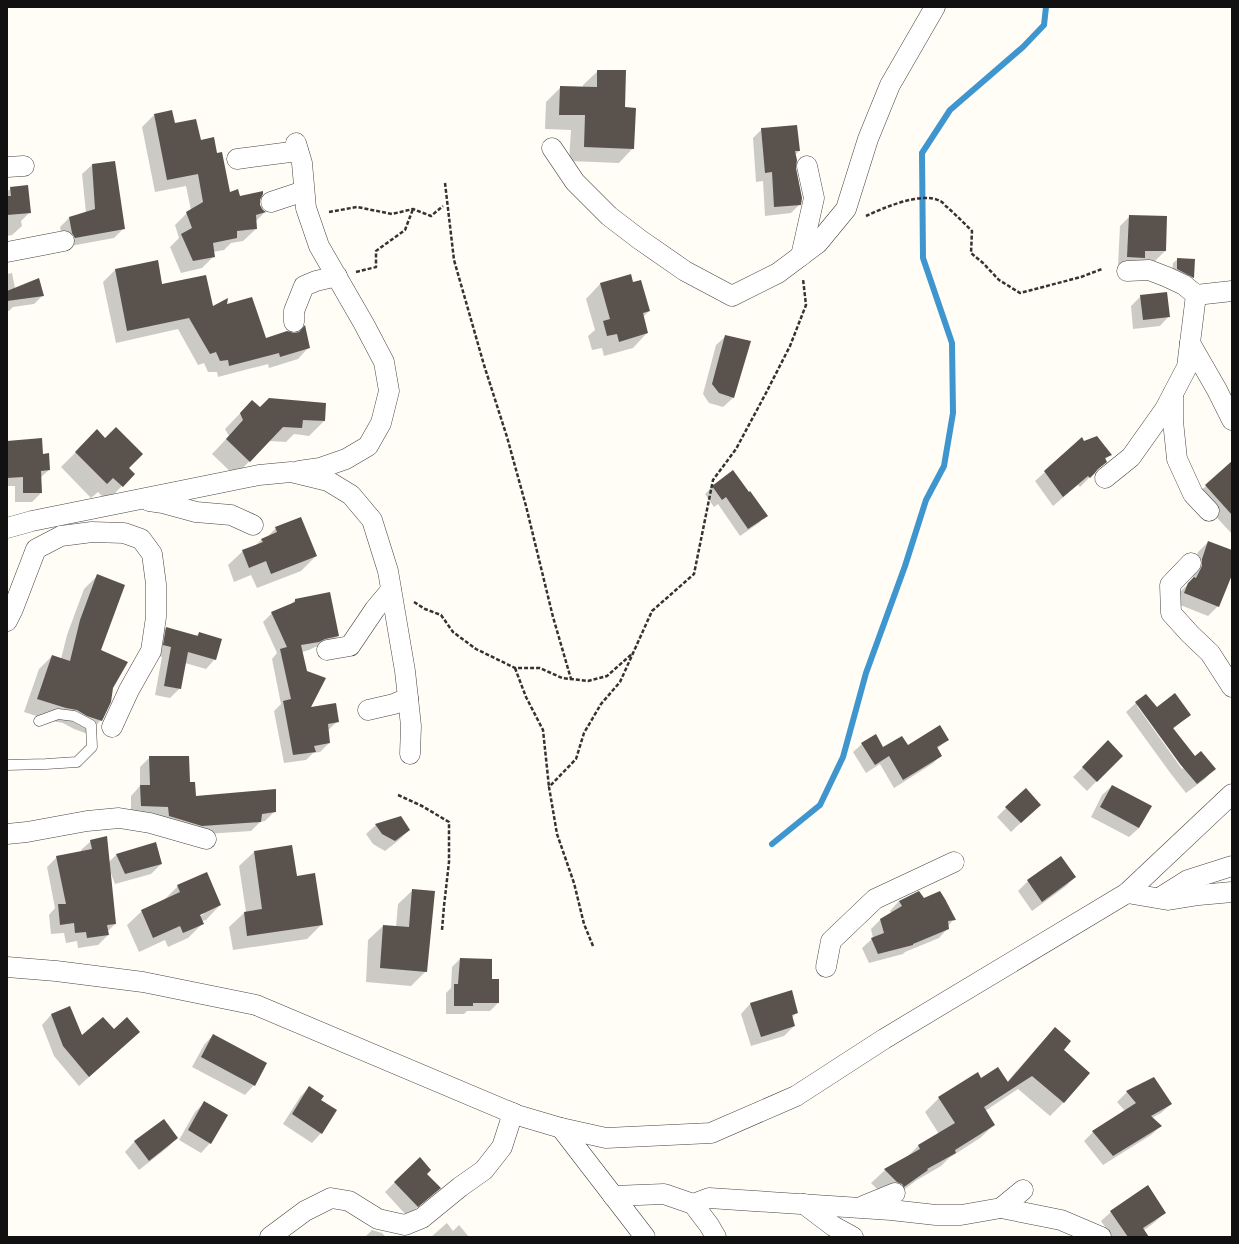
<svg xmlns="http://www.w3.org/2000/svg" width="1239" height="1244" font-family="'Zilla Slab',serif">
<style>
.shadow{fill:#0003;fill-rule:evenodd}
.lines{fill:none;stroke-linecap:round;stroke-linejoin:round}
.stream{stroke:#3f96cf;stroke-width:6}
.building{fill:#5a524d}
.lane-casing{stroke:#444;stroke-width:11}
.street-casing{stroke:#444;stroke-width:21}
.path{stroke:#333;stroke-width:2.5;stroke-dasharray:4 2;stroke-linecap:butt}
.lane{stroke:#fff;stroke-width:10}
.street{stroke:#fff;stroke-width:20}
</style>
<rect width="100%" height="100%" fill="#fffdf5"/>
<g class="shadow">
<path d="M 598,71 L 624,108 L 633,148 L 619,163 L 569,161 L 571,130 L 545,129 L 546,102 L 561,87 L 583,88 L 583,85 Z"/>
<path d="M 154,115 L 174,124 L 200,141 L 217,154 L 229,193 L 239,197 L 259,200 L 259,206 L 265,212 L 255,222 L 256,229 L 243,241 L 231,243 L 224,250 L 213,252 L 214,256 L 202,268 L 181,273 L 170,247 L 179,238 L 175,225 L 187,213 L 191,210 L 186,186 L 155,192 L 142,127 Z"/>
<path d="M 762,129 L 799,151 L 795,155 L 795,168 L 800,204 L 791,213 L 765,216 L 763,181 L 756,182 L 753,138 Z"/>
<path d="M 92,165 L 124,228 L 114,238 L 65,247 L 63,243 L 60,227 L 70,217 L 86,213 L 82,174 Z"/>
<path d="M 11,188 L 30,212 L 21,221 L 22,226 L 12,235 L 7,236 L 7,192 Z"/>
<path d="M 1130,216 L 1166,217 L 1165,251 L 1155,261 L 1140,260 L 1134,267 L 1118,266 L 1120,226 Z"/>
<path d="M 1178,259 L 1194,260 L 1193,278 L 1189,282 L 1172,273 L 1173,263 Z"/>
<path d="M 158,261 L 162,285 L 212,307 L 226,306 L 265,339 L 294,334 L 309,347 L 298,359 L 269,368 L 268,364 L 218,377 L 217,372 L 208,372 L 204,363 L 198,365 L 178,329 L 116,343 L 103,282 L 115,270 Z"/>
<path d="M 12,273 L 15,288 L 43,295 L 34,304 L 13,307 L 9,311 L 7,311 L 7,274 Z"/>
<path d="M 633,283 L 649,311 L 643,317 L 647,333 L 633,348 L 604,356 L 602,348 L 592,350 L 588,336 L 595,330 L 586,299 L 600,284 Z"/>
<path d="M 1141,296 L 1169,316 L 1160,326 L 1133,329 L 1131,306 Z"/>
<path d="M 726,336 L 750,342 L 733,398 L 723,407 L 709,403 L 703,394 L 716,345 Z"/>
<path d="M 252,401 L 260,409 L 324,421 L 309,436 L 294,434 L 286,442 L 269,441 L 235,476 L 212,454 L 229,436 L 225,429 Z"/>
<path d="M 97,431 L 134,474 L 107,501 L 98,492 L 91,498 L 61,467 Z"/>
<path d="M 7,442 L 42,455 L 49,470 L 40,478 L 41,493 L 32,502 L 15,502 L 15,486 L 7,486 Z"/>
<path d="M 1084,442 L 1110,454 L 1105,460 L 1106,461 L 1080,487 L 1078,485 L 1053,506 L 1035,481 L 1045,472 Z"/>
<path d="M 1232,463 L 1232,534 L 1196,495 Z"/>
<path d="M 732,472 L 766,515 L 759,523 L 740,536 L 718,504 L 714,507 L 705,494 L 712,487 Z"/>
<path d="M 276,528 L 316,556 L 301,571 L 257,588 L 251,575 L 234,582 L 228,565 L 243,551 L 256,545 L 262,539 L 266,538 Z"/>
<path d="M 1208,542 L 1232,551 L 1232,572 L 1218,606 L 1208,616 L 1175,603 L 1178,594 L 1189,583 L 1193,577 L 1192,569 L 1198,552 Z"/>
<path d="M 97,576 L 100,651 L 112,687 L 101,720 L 88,734 L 74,729 L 63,723 L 52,721 L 24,712 L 39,669 L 52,656 L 61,659 L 67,635 L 84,589 Z"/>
<path d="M 295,600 L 338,636 L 329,645 L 315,647 L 309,650 L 302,652 L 309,709 L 338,721 L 327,731 L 329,743 L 320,752 L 313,753 L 306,760 L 284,763 L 274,711 L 281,704 L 272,659 L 277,653 L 263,622 L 272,613 L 290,605 Z"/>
<path d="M 166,628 L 196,636 L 199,633 L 215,659 L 206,669 L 185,663 L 180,688 L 170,698 L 155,695 L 162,657 L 154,655 L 157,638 Z"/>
<path d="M 1136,703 L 1189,715 L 1173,729 L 1195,757 L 1214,769 L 1205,779 L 1186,793 L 1171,774 L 1126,712 ZM 1138,705 L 1184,768 L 1182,769 L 1137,706 Z"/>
<path d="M 948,739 L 937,749 L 941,756 L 932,764 L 894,788 L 880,764 L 866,773 L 853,752 L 862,744 L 883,749 L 907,747 Z"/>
<path d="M 1108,742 L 1121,756 L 1087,791 L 1073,777 Z"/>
<path d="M 150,757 L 189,783 L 195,797 L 275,811 L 265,821 L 260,822 L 251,831 L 191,835 L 131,816 L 131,796 L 140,786 L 140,767 Z"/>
<path d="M 1112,786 L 1139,828 L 1129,837 L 1091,817 L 1102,795 Z"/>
<path d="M 1006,808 L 1030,814 L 1011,832 L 997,817 Z"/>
<path d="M 376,825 L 409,830 L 399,840 L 385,851 L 373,844 L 366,834 Z"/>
<path d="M 91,841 L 109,862 L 117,854 L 161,864 L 151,874 L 115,884 L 110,871 L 115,924 L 107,932 L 108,935 L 98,945 L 78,948 L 77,941 L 66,943 L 64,933 L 51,934 L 49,915 L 55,908 L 47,867 L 57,857 L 81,852 L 81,850 Z"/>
<path d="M 292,846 L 296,877 L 322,924 L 307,939 L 233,950 L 229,927 L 244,913 L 246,912 L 239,866 L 254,852 Z"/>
<path d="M 1075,877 L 1065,887 L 1032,911 L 1018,891 L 1028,881 Z"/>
<path d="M 178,886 L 220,905 L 206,920 L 202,921 L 203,923 L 188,938 L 168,947 L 165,940 L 139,952 L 127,925 L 142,911 L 163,901 ZM 204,912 L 204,914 L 196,918 Z"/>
<path d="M 413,890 L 426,971 L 411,986 L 366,982 L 368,940 L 383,926 L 396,927 L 398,904 Z"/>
<path d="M 923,900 L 954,919 L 948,926 L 948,928 L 939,938 L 905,952 L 903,954 L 869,963 L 862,948 L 873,938 L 871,929 L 881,919 L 891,913 L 890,911 L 899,901 Z"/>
<path d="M 460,959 L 490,980 L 498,1003 L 490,1011 L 467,1011 L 464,1014 L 446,1014 L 446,993 L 451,988 L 452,967 Z"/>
<path d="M 750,1004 L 797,1012 L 792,1018 L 794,1026 L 784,1036 L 751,1046 L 741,1014 Z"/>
<path d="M 70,1008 L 81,1037 L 139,1032 L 79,1086 L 54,1056 L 42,1025 L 51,1015 Z"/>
<path d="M 1055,1028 L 1062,1050 L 1088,1073 L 1063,1103 L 1050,1116 L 1018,1089 L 985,1111 L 994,1125 L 980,1138 L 949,1158 L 941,1166 L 917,1180 L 890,1200 L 883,1195 L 871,1183 L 885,1170 L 906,1158 L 918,1146 L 939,1134 L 925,1112 L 939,1098 L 977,1073 L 981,1079 L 1007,1082 L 1042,1042 Z"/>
<path d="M 213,1035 L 254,1085 L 245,1095 L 192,1067 L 204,1045 Z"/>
<path d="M 1154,1078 L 1171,1104 L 1161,1113 L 1152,1118 L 1161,1126 L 1151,1135 L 1103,1165 L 1084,1141 L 1093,1132 L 1125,1111 L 1117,1102 L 1127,1092 Z"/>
<path d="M 309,1087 L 320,1100 L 321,1133 L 312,1143 L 283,1124 L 300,1097 Z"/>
<path d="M 204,1103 L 210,1143 L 201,1153 L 179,1140 L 195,1112 Z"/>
<path d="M 163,1120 L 177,1138 L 167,1148 L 139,1170 L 125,1152 L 134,1142 Z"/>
<path d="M 426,1174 L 439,1188 L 430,1197 L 407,1216 L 385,1192 L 395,1182 Z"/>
<path d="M 1111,1212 L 1165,1212 L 1155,1222 L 1143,1231 L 1147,1237 L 1112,1237 L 1101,1221 Z"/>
<path d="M 447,1223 L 453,1231 L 459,1225 L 469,1237 L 431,1237 Z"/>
<path d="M 372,1230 L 382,1233 L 386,1237 L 365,1237 Z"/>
</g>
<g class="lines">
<path class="stream" d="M 772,844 L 820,805 L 843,757 L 866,673 L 905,566 L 926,500 L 944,466 L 953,413 L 952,343 L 923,258 L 922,153 L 950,110 L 1023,47 L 1044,25 L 1046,7"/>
</g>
<g class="building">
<path d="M 597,70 L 626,70 L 625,107 L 636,108 L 634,149 L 584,147 L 585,115 L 559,115 L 560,86 L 597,87 Z"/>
<path d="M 172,110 L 175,123 L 196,119 L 201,140 L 214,137 L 217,153 L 222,152 L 230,192 L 238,189 L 240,196 L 263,191 L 263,194 L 260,200 L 260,205 L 263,210 L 266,212 L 256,215 L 257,229 L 237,231 L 237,238 L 213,243 L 215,257 L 193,261 L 181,234 L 192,228 L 186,212 L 203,202 L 198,174 L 167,180 L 154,114 Z"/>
<path d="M 797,125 L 800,151 L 795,151 L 797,160 L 796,168 L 802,198 L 801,205 L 774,207 L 772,172 L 765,173 L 761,128 Z"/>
<path d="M 115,161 L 125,229 L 75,238 L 72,233 L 69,217 L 95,209 L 92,164 Z"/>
<path d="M 28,185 L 31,213 L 7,215 L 7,196 L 11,196 L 10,187 Z"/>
<path d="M 1129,215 L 1167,216 L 1166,251 L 1145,251 L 1145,258 L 1127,257 Z"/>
<path d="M 1177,258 L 1195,259 L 1194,278 L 1177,269 Z"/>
<path d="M 158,260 L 162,284 L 206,275 L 213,306 L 228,298 L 227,304 L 252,297 L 266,338 L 287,331 L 294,333 L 299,332 L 305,325 L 310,348 L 280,357 L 279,353 L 229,366 L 228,360 L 220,361 L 216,352 L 210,354 L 189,318 L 127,331 L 115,269 Z"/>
<path d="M 631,274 L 633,282 L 641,280 L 650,311 L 643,313 L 648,333 L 619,342 L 617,334 L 607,336 L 603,321 L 610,319 L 600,283 Z"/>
<path d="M 39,278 L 44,296 L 7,301 L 7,291 Z"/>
<path d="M 1167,292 L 1170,317 L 1143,320 L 1140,295 Z"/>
<path d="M 725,335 L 751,341 L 734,398 L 719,393 L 712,384 Z"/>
<path d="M 269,398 L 326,403 L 325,421 L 303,420 L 302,428 L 283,427 L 250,462 L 226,439 L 243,420 L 240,413 L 252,400 L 260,407 Z"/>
<path d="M 116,427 L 143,454 L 129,468 L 135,474 L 123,487 L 113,478 L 107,484 L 75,452 L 97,429 L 105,438 Z"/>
<path d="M 1097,436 L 1112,455 L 1105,458 L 1107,462 L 1098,469 L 1094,474 L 1090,478 L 1088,476 L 1063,497 L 1044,471 L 1082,437 L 1084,441 Z"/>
<path d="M 42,438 L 43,454 L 49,453 L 50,470 L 41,471 L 42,493 L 23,493 L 23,477 L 7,478 L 7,441 Z"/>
<path d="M 1232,461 L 1232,515 L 1205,485 Z"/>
<path d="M 733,470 L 749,492 L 750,491 L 768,516 L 748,529 L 726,497 L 722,500 L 712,486 Z"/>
<path d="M 301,517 L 317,556 L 271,574 L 266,561 L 249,568 L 242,550 L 263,542 L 261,539 L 277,532 L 275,527 Z"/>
<path d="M 1208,541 L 1232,550 L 1232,575 L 1219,607 L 1184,593 L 1188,583 L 1194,577 L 1196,578 L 1202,566 L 1202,559 Z"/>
<path d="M 97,574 L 125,585 L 101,650 L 128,662 L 113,688 L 111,702 L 102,721 L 87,716 L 77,710 L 66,708 L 37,699 L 52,655 L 70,661 L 80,620 Z"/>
<path d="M 330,592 L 339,636 L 325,639 L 319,642 L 301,645 L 307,671 L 326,678 L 311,707 L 336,703 L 339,722 L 328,724 L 330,743 L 314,746 L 316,752 L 293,755 L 283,701 L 291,699 L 280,649 L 287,647 L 271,612 L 295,602 L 295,599 Z"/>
<path d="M 166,627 L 198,636 L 199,632 L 222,639 L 216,660 L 188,652 L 181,689 L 164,686 L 171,647 L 163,645 Z"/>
<path d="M 1175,693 L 1191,715 L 1173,728 L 1195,756 L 1201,751 L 1216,769 L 1197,784 L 1180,764 L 1135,702 L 1146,694 L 1157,707 Z"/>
<path d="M 940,725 L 949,740 L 937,747 L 942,756 L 903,780 L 889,756 L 875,765 L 861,743 L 876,734 L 883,747 L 902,736 L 908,745 Z"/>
<path d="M 1108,740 L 1123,756 L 1097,782 L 1082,767 Z"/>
<path d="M 149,756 L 189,756 L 190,782 L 195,782 L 196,796 L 276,789 L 276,812 L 262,814 L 261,822 L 202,826 L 169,816 L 168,807 L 141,806 L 140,785 L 150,785 Z"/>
<path d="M 1112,785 L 1152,806 L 1139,828 L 1100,807 Z"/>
<path d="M 1026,788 L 1041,805 L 1021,823 L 1005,807 Z"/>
<path d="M 401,816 L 410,830 L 395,841 L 382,834 L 375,824 Z"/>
<path d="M 107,836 L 116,924 L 107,925 L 109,935 L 87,938 L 86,932 L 75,933 L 74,923 L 60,925 L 58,904 L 66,904 L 56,856 L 92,849 L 90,840 Z"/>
<path d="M 156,842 L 162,864 L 125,874 L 116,854 Z"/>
<path d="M 292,845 L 297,876 L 315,873 L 323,925 L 247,936 L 244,912 L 262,909 L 254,851 Z"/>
<path d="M 1061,856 L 1076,877 L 1042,902 L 1027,880 Z"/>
<path d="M 207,872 L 221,905 L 200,915 L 204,924 L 183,933 L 180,926 L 153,938 L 141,910 L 180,892 L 177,885 Z"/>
<path d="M 412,889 L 435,891 L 427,972 L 380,968 L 383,925 L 409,927 Z"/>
<path d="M 919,891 L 924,898 L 940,891 L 945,899 L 956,920 L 948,921 L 949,929 L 913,944 L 913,945 L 878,954 L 871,938 L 884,933 L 880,919 L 902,906 L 899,901 Z"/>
<path d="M 460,958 L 492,959 L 492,979 L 499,979 L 499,1003 L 473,1003 L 473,1006 L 454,1006 L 454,984 L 458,984 Z"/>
<path d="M 792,990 L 798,1013 L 792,1015 L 795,1026 L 761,1037 L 750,1003 Z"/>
<path d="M 70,1006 L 82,1035 L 103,1017 L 114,1029 L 127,1017 L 140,1032 L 89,1077 L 63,1046 L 51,1014 Z"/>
<path d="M 1055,1027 L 1071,1041 L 1064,1050 L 1090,1073 L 1064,1103 L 1032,1076 L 984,1107 L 995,1125 L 955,1150 L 956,1153 L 927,1169 L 928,1170 L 904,1187 L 902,1184 L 897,1182 L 884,1169 L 920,1149 L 918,1145 L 955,1123 L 938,1097 L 978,1072 L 981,1078 L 998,1067 L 1008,1082 Z"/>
<path d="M 213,1034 L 267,1063 L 255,1086 L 201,1057 Z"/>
<path d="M 1154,1077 L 1172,1104 L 1151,1116 L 1162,1126 L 1113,1156 L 1092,1131 L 1136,1103 L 1126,1091 Z"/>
<path d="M 309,1086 L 324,1096 L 321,1100 L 337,1110 L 322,1134 L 292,1114 Z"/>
<path d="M 204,1101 L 228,1115 L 211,1144 L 188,1130 Z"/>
<path d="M 164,1119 L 178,1138 L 149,1161 L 134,1141 Z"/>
<path d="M 420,1157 L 431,1170 L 427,1174 L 441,1188 L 418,1207 L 394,1182 Z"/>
<path d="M 1148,1185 L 1166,1213 L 1143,1228 L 1149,1237 L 1128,1237 L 1110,1211 Z"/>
</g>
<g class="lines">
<g class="lane-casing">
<path id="lane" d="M 7,765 L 46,764 L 77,762 L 92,747 L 91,725 L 74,716 L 58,714 L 39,721"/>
</g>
<g class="street-casing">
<g id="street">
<path d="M 296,143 L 302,163 L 306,208 L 319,246 L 364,324 L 384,362 L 389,391 L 381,423 L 368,446 L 346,459 L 320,468 L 299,471"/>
<path d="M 552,148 L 575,182 L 609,216 L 639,239 L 685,271 L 732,296 L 778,273 L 818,243 L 846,209 L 868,139 L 890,85 L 935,7"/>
<path d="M 237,159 L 298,151"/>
<path d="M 7,167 L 24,166"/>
<path d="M 271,202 L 304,191"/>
<path d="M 7,252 L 64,241"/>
<path d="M 801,256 L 814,198 L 807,166"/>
<path d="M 1127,271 L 1149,270 L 1167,277 L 1184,285 L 1196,295 L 1232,291"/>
<path d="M 294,322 L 294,311 L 304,286 L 316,281 L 337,276"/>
<path d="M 1190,343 L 1217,390 L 1232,420"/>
<path d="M 1173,394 L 1173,421 L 1177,459 L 1193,494 L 1209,511"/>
<path d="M 1105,478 L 1131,457 L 1165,409 L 1187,367 L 1196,295"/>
<path d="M 149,501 L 163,503 L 196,512 L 231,515 L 253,525"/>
<path d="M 7,528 L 32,521 L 259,475 L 291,472 L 328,481 L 351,495 L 372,520 L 388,571 L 405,671 L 408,698 L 394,704 L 368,710"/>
<path d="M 1191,563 L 1170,585 L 1171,613 L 1190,634 L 1210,653 L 1232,687"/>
<path d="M 7,621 L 13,609 L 36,549 L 61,536 L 92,532 L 124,533 L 141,539 L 152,554 L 156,584 L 156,617 L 151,651 L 129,690 L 112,727"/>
<path d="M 327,650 L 350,646 L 375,609 L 391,590"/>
<path d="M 408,698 L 411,726 L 410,754"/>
<path d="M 7,834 L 27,832 L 87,821 L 119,818 L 150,823 L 206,839"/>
<path d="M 1127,893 L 1168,900 L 1199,895 L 1232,892"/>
<path d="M 1161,897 L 1188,880 L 1232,866"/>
<path d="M 7,967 L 56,971 L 143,982 L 256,1005 L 517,1115 L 561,1128 L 606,1138 L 711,1133 L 796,1096 L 884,1039 L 1127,893 L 1232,794"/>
<path d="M 826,967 L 831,941 L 875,899 L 954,862"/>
<path d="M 561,1128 L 645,1237"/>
<path d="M 613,1196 L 664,1194 L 693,1204 L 709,1225 L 716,1237"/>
<path d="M 693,1204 L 709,1198 L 891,1210 L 936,1215 L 961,1215 L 1001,1208 L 1023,1190"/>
<path d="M 804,1204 L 833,1226 L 853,1237"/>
<path d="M 863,1206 L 895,1193"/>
<path d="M 1001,1208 L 1061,1220 L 1101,1237"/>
<path d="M 270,1237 L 305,1211 L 331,1198 L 349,1201 L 378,1219 L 405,1225 L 422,1218 L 460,1187 L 484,1170 L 502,1147 L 513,1113"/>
</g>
</g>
<g class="path">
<path d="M 445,183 L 454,260 L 484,365 L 507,437 L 526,506 L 553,617 L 571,679"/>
<path d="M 329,212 L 357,207 L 392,214 L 413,209 L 431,216 L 443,206"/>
<path d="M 866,216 C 883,208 922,191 940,201 C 943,202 945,206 947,207 C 956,215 964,223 972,231 L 971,253 L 983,263 L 999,280 L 1020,293 L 1081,277 L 1102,269"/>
<path d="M 356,272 L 376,267 L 376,251 L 405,230 L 413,209"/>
<path d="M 414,602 L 425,609 L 441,615 L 453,632 L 476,649 L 515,668 L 540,668 L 562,678 L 588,681 L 607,676 L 633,653"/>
<path d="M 515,668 L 526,697 L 543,730 L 549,787"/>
<path d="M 398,795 L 422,806 L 449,822 L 449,862 L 444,906 L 442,930"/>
<path d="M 593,946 L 584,924 L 574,883 L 557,834 L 549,787 L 576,759 L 584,733 L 601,704 L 620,682 L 652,611 L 694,574 L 713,480 L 736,449 L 766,393 L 790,346 L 806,305 L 803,279"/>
</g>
<use href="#lane" class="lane"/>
<use href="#street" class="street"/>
</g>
<rect width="1239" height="1244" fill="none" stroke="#111111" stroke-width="16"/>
</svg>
